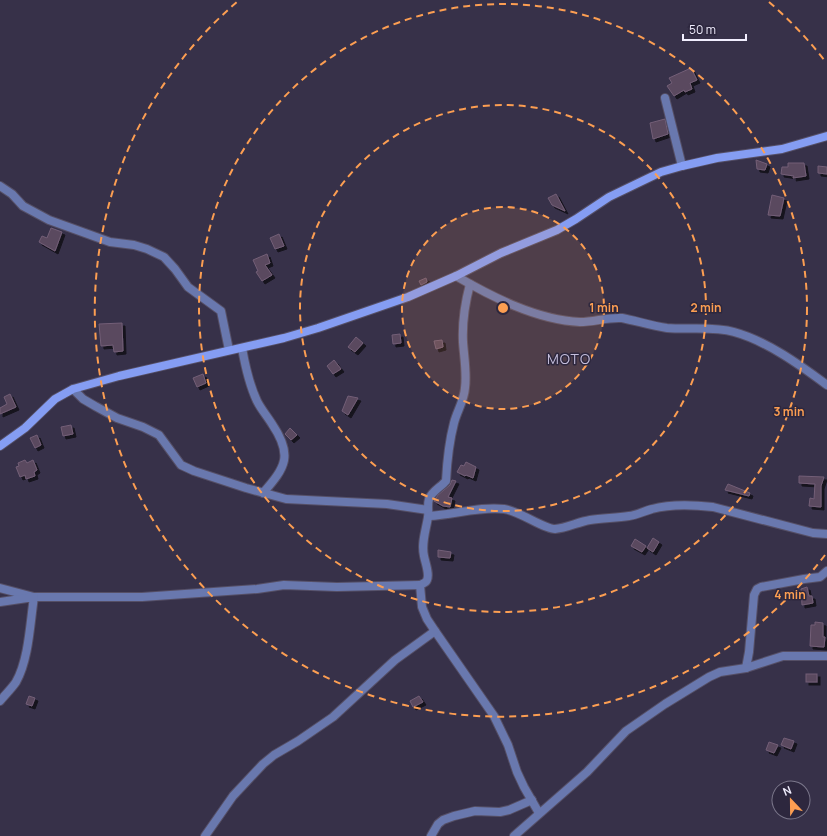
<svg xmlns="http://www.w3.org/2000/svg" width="827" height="836" font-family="Manrope,sans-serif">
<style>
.building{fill:#5a485e;stroke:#735f77;filter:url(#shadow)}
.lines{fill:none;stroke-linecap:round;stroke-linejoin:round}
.street-casing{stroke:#554f66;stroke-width:10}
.secondary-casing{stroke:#554f66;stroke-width:10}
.street{stroke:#6978ae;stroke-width:8}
.secondary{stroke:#859df3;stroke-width:8}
.ring{fill:none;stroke:#fc9e52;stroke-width:2;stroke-dasharray:7 5}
.labels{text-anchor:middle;stroke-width:3;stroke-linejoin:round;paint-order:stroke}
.quarter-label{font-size:14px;letter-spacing:1px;fill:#c6bfdd;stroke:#2d273e}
.centre{fill:#fc9e52;stroke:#2d273e;stroke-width:2}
.ring-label{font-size:12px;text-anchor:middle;font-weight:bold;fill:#fc9e52;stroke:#2d273e;stroke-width:3;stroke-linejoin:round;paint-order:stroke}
</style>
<defs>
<filter id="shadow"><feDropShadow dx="3" dy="3" stdDeviation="0" flood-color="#0009"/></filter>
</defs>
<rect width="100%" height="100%" fill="#373149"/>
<g class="building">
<path d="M 691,68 L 697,80 L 690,83 L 692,89 L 685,92 L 684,90 L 674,96 L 667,86 L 672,83 L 669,78 Z"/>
<path d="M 665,119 L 668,134 L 653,139 L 650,123 Z"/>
<path d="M 756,160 L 767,164 L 765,170 L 757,169 Z"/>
<path d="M 788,163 L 804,163 L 806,176 L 793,178 L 794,176 L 781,174 L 782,167 L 788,167 Z"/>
<path d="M 818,166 L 827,167 L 827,174 L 818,173 Z"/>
<path d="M 556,194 L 565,211 L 552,205 L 548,198 Z"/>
<path d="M 772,195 L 784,198 L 780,216 L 768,215 Z"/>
<path d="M 51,228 L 62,232 L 55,251 L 39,242 L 42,236 L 47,238 Z"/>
<path d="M 279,234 L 284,246 L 275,249 L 270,238 Z"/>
<path d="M 267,254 L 270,263 L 265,265 L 272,275 L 262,281 L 256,272 L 258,271 L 253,260 Z"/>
<path d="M 426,278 L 427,282 L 421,285 L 419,281 Z"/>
<path d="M 122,323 L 123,351 L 114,352 L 113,345 L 101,346 L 99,324 Z"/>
<path d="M 400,334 L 401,343 L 393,344 L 392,335 Z"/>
<path d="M 356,337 L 363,343 L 355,352 L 348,347 Z"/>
<path d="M 442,340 L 443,347 L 436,349 L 434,341 Z"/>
<path d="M 334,360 L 341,369 L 333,374 L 327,366 Z"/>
<path d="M 203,374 L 206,383 L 197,387 L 193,378 Z"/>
<path d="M 10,394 L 16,407 L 0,414 L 0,408 L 7,404 L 4,397 Z"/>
<path d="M 348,396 L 358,398 L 348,415 L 342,411 Z"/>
<path d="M 71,425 L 73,434 L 63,436 L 61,427 Z"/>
<path d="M 290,428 L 297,435 L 291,440 L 285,434 Z"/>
<path d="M 37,435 L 41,445 L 35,448 L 30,438 Z"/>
<path d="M 25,460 L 27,463 L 33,460 L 37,470 L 34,472 L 35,476 L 26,479 L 25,475 L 20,477 L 16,467 L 19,466 L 18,463 Z"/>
<path d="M 466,462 L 476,467 L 473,478 L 466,475 L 465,476 L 457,472 L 461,465 L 464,466 Z"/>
<path d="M 799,476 L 824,477 L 821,486 L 821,507 L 809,506 L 810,498 L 814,499 L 815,484 L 799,483 Z"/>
<path d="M 452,480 L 456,481 L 448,497 L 452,498 L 450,507 L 443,506 L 434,501 L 438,495 L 450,485 Z"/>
<path d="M 728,484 L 750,493 L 749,496 L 725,490 Z"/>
<path d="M 653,538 L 659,542 L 653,552 L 647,548 Z"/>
<path d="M 635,539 L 646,546 L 642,552 L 631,546 Z"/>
<path d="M 438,550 L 451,552 L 450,558 L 438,557 Z"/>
<path d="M 807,587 L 809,596 L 812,596 L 813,603 L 802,605 L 801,589 Z"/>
<path d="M 815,622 L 823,623 L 823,637 L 825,637 L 824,647 L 810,646 L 811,625 L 815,625 Z"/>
<rect x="806" y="674" width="11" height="8"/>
<path d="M 29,696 L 35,698 L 32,706 L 26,704 Z"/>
<path d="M 419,696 L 423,702 L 413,707 L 410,701 Z"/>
<path d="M 784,738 L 794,741 L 791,749 L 781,745 Z"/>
<path d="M 769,742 L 778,745 L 774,753 L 766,750 Z"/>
</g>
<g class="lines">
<g class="street-casing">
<g id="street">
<path d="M 665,98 L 682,166"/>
<path d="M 0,186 L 12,194 L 23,206 L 49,220 L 110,242 L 134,245 L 147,249 L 164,257 L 175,269 L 188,287 L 221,311 L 229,350"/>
<path d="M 456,276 C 492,297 537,320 580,322 C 594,322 608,317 622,318 C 637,321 652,326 667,328 C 689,330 713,326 734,332 C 767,341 800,365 827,385"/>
<path d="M 470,284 C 465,303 462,322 463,342 C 464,357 467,373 465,388 C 464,401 457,411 454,423 C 449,442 447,462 446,481 C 441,487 432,491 429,499 C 427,505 429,511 428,517 C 426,530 421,543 424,556 C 425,562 430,574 427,580 C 426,583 422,584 420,585 L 422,607 L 427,619 L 435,631 L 494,716 L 508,745 L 517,772 L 524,787 L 539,813"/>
<path d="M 242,348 C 245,365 249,384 257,401 C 261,409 267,416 272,424 C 293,455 286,467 263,493"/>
<path d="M 73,389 L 83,399 L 95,406 L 117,418 L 143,427 L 159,435 L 181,465 L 194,471 L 246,488 L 286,499 L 387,504 L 428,510"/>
<path d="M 429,516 C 453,515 481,506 504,509 C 520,511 543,529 555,529 C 567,528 578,522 590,520 C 603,518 616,518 629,516 C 637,515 644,511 652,509 C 670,504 695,505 713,507 L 813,533 L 827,534"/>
<path d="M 0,588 L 34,597 L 142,597 L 257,589 L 284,585 L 337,587 L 420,585"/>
<path d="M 0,602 L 34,597 C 30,623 29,659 16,682 C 12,688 5,695 0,701"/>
<path d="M 746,668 L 749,652 L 754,595 L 757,589 L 761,587 L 804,579 L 820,577 L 827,571"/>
<path d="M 205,836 L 233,796 L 263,764 L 274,755 L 298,741 L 333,717 L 395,660 L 435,631"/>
<path d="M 431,836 L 438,824 L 443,820 L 454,816 L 475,811 L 500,812 L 509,810 L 532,800"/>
<path d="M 514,836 L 587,772 L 626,731 L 665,704 L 709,677 L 720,672 L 746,668 L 783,656 L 827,656"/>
</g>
</g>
<g class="secondary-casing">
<path id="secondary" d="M 0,446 L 25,428 L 55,399 L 73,389 L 119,376 L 284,338 L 318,328 L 408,297 L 456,276 L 501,253 L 557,230 L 576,219 L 609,197 L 661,172 L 682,166 L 717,158 L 782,149 L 827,136"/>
</g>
<use href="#street" class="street"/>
<use href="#secondary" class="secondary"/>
</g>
<circle cx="503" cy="308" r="101" fill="#fc9e52" fill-opacity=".12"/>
<g class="ring">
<circle cx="503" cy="308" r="101"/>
<circle cx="503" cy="308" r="203"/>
<circle cx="503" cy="308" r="304"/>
<path d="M825 555A406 406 0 1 1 237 2M769 2A406 406 0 0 1 825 61"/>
</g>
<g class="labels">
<g class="quarter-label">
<text x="569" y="364">MOTO</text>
</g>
</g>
<circle cx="503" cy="308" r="6" class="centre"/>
<g class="ring-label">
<text x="604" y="312">1 min</text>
<text x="706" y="312">2 min</text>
<text x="789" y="416">3 min</text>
<text x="790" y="599">4 min</text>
</g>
<g transform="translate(791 800) rotate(338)"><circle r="19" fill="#2d273e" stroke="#7b778b"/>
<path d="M0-3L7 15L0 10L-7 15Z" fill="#fc9e52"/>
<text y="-6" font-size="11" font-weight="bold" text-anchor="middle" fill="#f1eefe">N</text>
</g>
<path d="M683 34v6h63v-6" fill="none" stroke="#f1eefe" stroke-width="2"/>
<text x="689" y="34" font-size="12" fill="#f1eefe" stroke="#2d273e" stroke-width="3" paint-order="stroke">50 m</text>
</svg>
